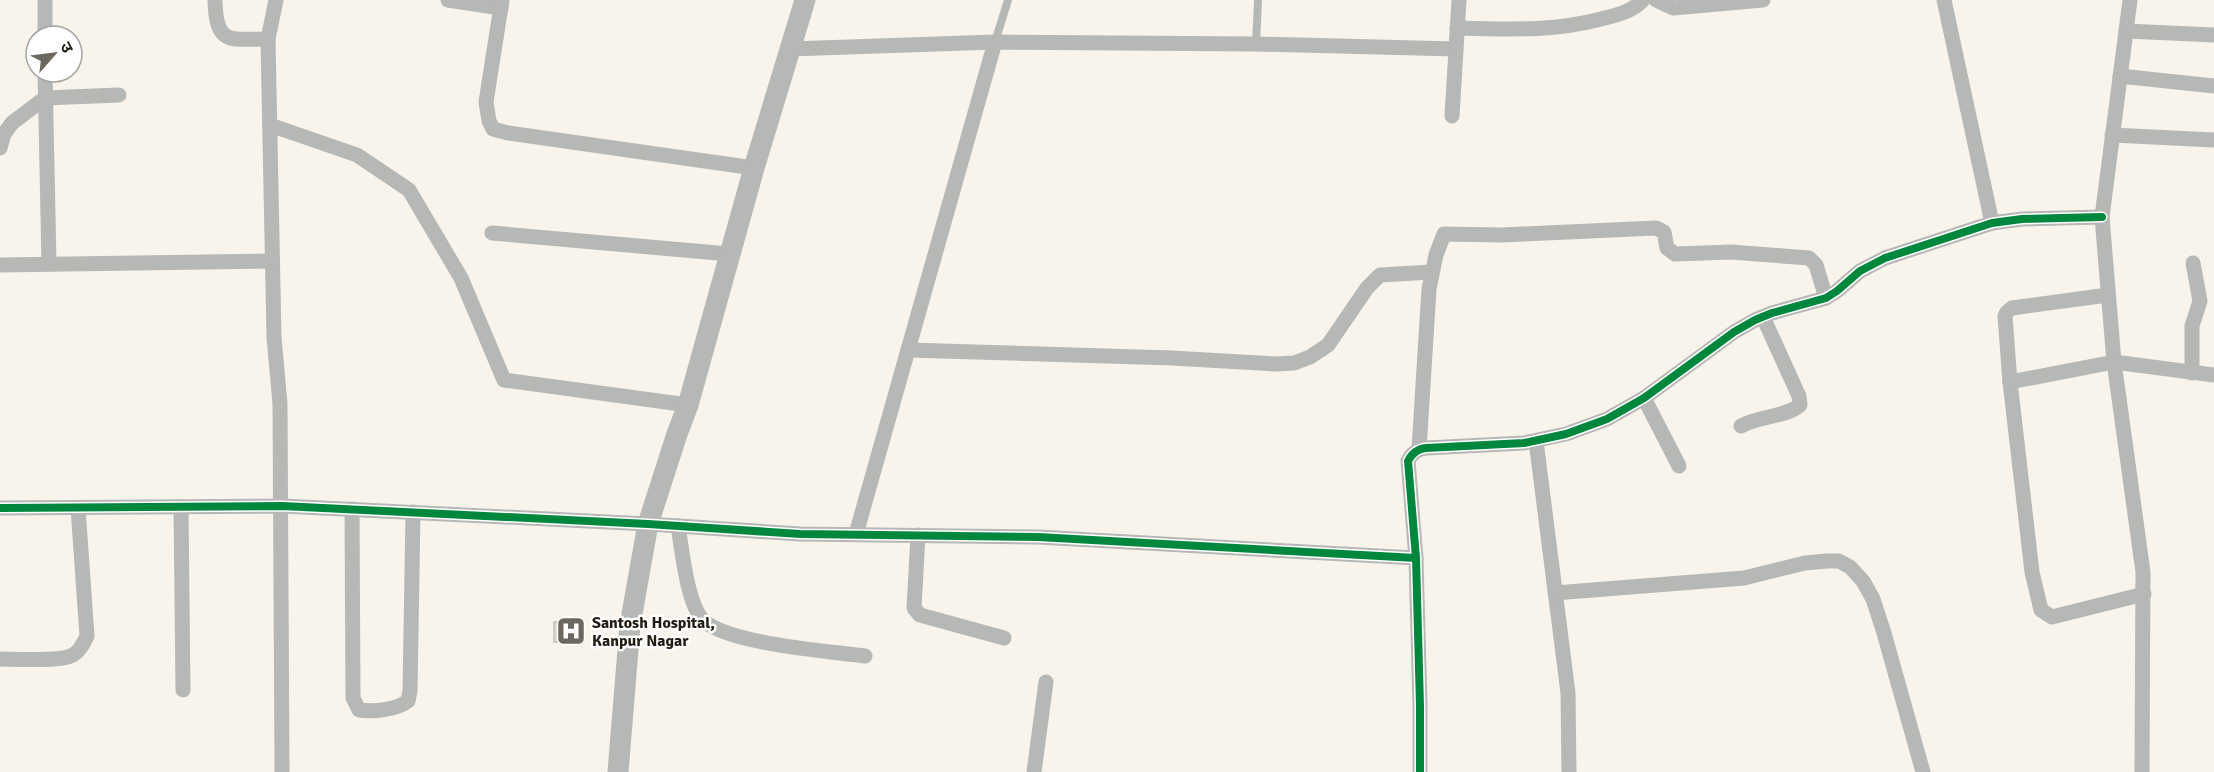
<svg xmlns="http://www.w3.org/2000/svg" width="2214" height="772" font-family="Signika,'Noto Sans Devanagari',sans-serif">
<style>
.building{fill:#e0d8d3;stroke:#c6bfba;stroke-width:1.5}
.lines{fill:none;stroke-linecap:round;stroke-linejoin:round}
.lane{stroke:#b6b8b6;stroke-width:8}
.street{stroke:#b6b8b6;stroke-width:15}
.secondary{stroke:#b5b8b4;stroke-width:21}
.cycleway-casing{stroke:#fff;stroke-width:11}
.cycleway{stroke:#00873e;stroke-width:8}
.labels{text-anchor:middle;stroke-width:5;stroke-linejoin:round;paint-order:stroke}
.poi-label{font-size:16px;font-weight:bold;fill:#221d13;stroke:#fff;text-anchor:start}
</style>
<rect width="100%" height="100%" fill="#f8f4eb"/>
<path class="building" d="M 554,622 L 584,623 L 583,643 L 554,642 Z"/>
<g class="lines">
<g class="lane">
<path d="M 995,42 L 1008,0"/>
<path d="M 1256,44 L 1258,0"/>
</g>
<g class="street">
<path d="M 215,0 C 216,46 230,39 268,39"/>
<path d="M 276,0 L 268,39 L 274,337 L 280,404 L 282,772"/>
<path d="M 448,0 L 501,8"/>
<path d="M 502,0 L 486,102 L 489,121 L 493,129 L 508,133 L 754,168"/>
<path d="M 1656,0 L 1673,8 L 1763,0"/>
<path d="M 1944,0 L 1992,223"/>
<path d="M 2130,0 L 2102,217 L 2114,362 L 2143,572 L 2142,772"/>
<path d="M 1457,28 C 1508,29 1551,32 1601,19 C 1616,15 1632,12 1643,0"/>
<path d="M 2126,31 L 2214,35"/>
<path d="M 45,36 L 45,0"/>
<path d="M 790,49 L 995,42 L 1256,44 L 1456,49"/>
<path d="M 45,72 L 49,264"/>
<path d="M 2120,76 L 2214,86"/>
<path d="M 1452,116 L 1459,0"/>
<path d="M 270,125 L 357,155 L 409,190 L 461,278 L 504,380 L 688,405"/>
<path d="M 2112,135 L 2214,140"/>
<path d="M 0,148 L 4,134 L 12,123 L 45,98 L 119,95"/>
<path d="M 492,233 L 729,254"/>
<path d="M 0,265 L 272,261"/>
<path d="M 2108,295 L 2012,308 L 2007,312 L 2005,316 L 2010,382 L 2032,572 L 2041,610 L 2052,617 L 2144,594"/>
<path d="M 908,350 L 1172,358 L 1275,364 L 1294,363 L 1310,357 L 1328,345 L 1367,288 L 1380,275 L 1432,272"/>
<path d="M 2192,373 L 2192,326 L 2200,301 L 2193,263"/>
<path d="M 2010,382 L 2114,362 L 2214,375"/>
<path d="M 1644,398 L 1679,466"/>
<path d="M 1741,426 C 1758,416 1787,417 1800,405 L 1799,396 L 1763,317"/>
<path d="M 1536,441 L 1568,693 L 1569,772"/>
<path d="M 1419,449 L 1429,289 L 1436,255 L 1444,234 L 1501,235 L 1656,228 L 1664,232 L 1667,248 L 1675,254 L 1731,252 L 1809,258 L 1816,265 L 1826,298"/>
<path d="M 181,507 L 183,690"/>
<path d="M 0,508 L 282,506 L 648,524 L 800,534 L 1038,537 L 1416,558"/>
<path d="M 352,509 L 353,698 L 359,710 C 373,712 396,710 408,701 L 410,691 L 413,512"/>
<path d="M 678,526 C 682,549 687,604 703,620 C 728,644 828,651 865,656"/>
<path d="M 856,534 L 995,42"/>
<path d="M 918,535 L 914,608 L 920,615 L 1004,638"/>
<path d="M 1555,593 L 1744,578 L 1805,563 L 1827,561 L 1839,561 L 1850,567 L 1863,581 L 1873,599 L 1884,633 L 1923,772"/>
<path d="M 0,659 C 15,659 61,662 73,655 C 80,651 83,644 87,636 L 78,508"/>
<path d="M 1034,772 L 1046,682"/>
<path d="M 1420,772 L 1420,706 L 1416,558 L 1408,461 C 1412,453 1417,449 1426,448 L 1524,443 L 1566,434 L 1607,419 L 1644,398 L 1734,332 L 1755,320 L 1772,313 L 1826,298 L 1837,291 L 1860,271 L 1885,258 L 1992,223 L 2022,219 L 2102,217"/>
</g>
<path class="secondary" d="M 618,772 L 630,625 L 648,524 L 677,434 L 688,405 L 754,168 L 805,0"/>
<g class="cycleway-casing">
<g id="cycleway">
<path d="M 0,508 L 282,506 L 648,524 L 800,534 L 1038,537 L 1416,558"/>
<path d="M 1420,772 L 1420,706 L 1416,558 L 1408,461 C 1412,453 1417,449 1426,448 L 1524,443 L 1566,434 L 1607,419 L 1644,398 L 1734,332 L 1755,320 L 1772,313 L 1826,298 L 1837,291 L 1860,271 L 1885,258 L 1992,223 L 2022,219 L 2102,217"/>
</g>
</g>
<use href="#cycleway" class="cycleway"/>
</g>
<defs>
<g id="hospital-square" transform="scale(1.5)"><rect x="-9" y="-9" width="18" height="18" rx="4" fill="#6d685f" stroke="#fff"/><path d="M-5-5h3v3.5h4V-5h3V5h-3V1.5h-4V5h-3Z" fill="#fff"/></g>
</defs>
<g fill-rule="evenodd">
<use href="#hospital-square" x="571" y="631"/>
</g>
<g class="labels">
<g class="poi-label">
<text x="592" y="628">Santosh Hospital,<tspan x="592" dy="18">Kanpur Nagar</tspan></text>
</g>
</g>
<g transform="translate(54 54) rotate(62)"><circle r="28" fill="#ffffff" stroke="#a7a5a1" stroke-width="1.5"/>
<path d="M0-4.5L10 22L0 15L-10 22Z" fill="#6d685f"/>
<text y="-9" font-size="16" font-weight="bold" text-anchor="middle" fill="#221d13">उ</text>
</g>
</svg>
